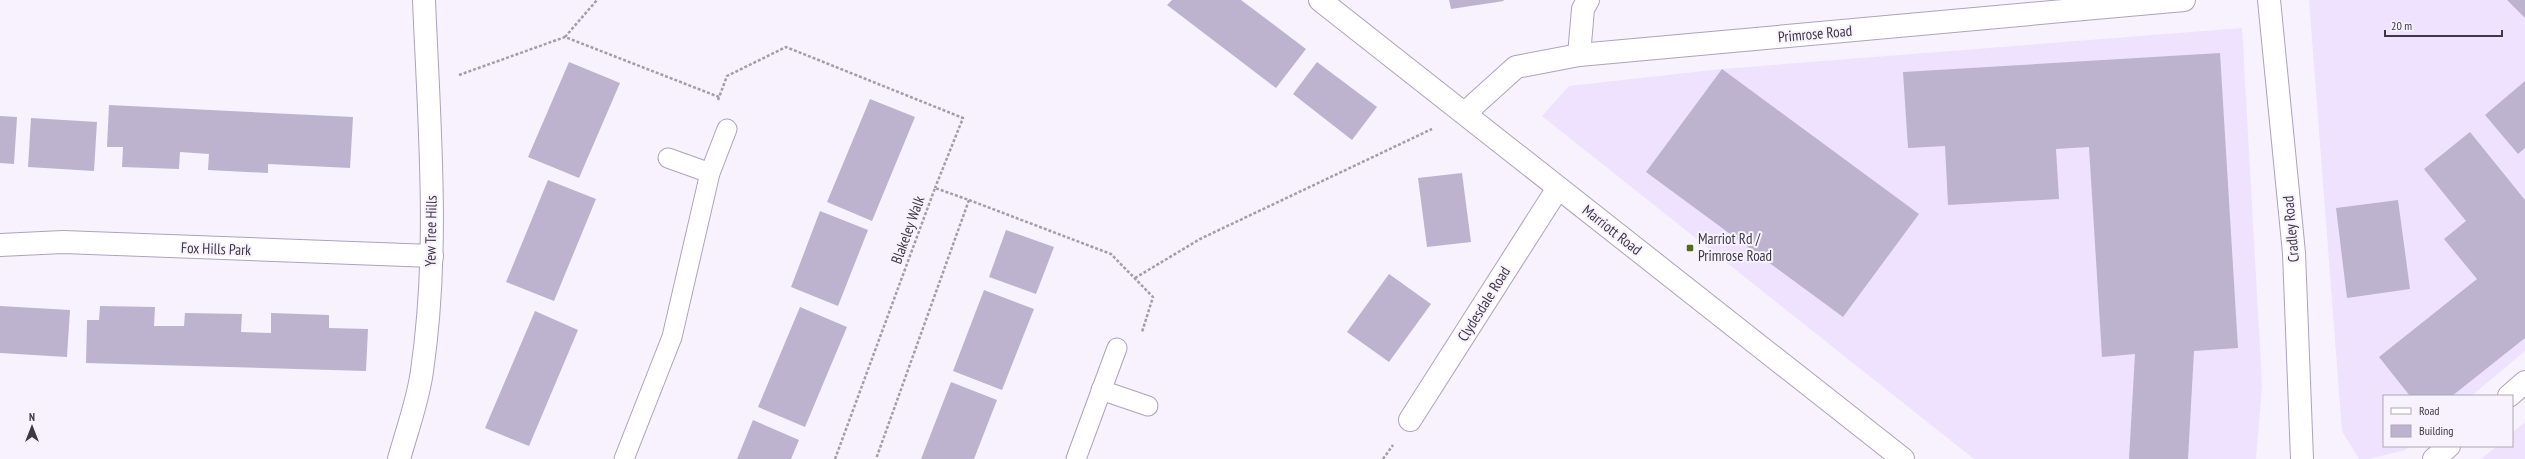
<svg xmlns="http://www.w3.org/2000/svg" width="2525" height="459" font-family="'PT Sans Narrow',sans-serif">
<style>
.built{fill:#eee2ff}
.building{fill:#beb3cf}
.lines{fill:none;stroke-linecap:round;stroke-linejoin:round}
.service-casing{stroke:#ada2bd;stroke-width:21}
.minor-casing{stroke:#ada2bd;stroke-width:24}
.tertiary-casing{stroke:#ada2bd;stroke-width:24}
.secondary-casing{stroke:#ada2bd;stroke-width:24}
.path{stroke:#a29da9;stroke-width:2.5;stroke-dasharray:3 2;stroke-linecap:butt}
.service{stroke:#fff;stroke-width:19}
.minor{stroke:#fff;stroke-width:22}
.tertiary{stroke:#fff;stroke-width:22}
.secondary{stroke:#fff;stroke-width:22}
.poi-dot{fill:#566b1a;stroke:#f7f2fe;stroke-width:1.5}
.labels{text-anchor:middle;stroke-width:4;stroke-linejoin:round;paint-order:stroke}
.street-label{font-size:15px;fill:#3d3843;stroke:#f7f2fe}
.poi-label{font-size:15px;fill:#3d3843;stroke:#f7f2fe;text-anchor:start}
</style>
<rect width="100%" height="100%" fill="#f7f2fe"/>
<g class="built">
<path d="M 2309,0 L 2525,0 L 2525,351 L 2471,396 L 2384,396 L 2384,446 L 2410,446 L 2405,450 L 2369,459 L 2359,459 L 2342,431 Z"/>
<path d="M 2242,28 L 2262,385 L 2256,459 L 1974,459 L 1542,116 L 1569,86 L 1722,69 Z"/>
<path d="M 2525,422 L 2525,459 L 2481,459 L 2497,446 L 2512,446 L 2512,433 Z"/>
</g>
<g class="building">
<path d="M 1172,0 L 1241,0 L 1306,49 L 1276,88 L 1167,5 Z"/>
<path d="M 1449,0 L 1503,0 L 1504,1 L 1451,9 Z"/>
<path d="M 2507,0 L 2525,0 L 2525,18 Z"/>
<path d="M 2220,53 L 2238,348 L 2194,351 L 2188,459 L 2129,459 L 2135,354 L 2102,357 L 2089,147 L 2056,149 L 2059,199 L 1948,205 L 1945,146 L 1908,148 L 1903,72 Z"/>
<path d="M 569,62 L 620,83 L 579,178 L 528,157 Z"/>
<path d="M 1317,62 L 1377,107 L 1352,140 L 1293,94 Z"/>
<path d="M 1722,69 L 1919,214 L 1843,317 L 1646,172 Z"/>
<path d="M 2525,81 L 2525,148 L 2518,154 L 2485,115 Z"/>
<path d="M 870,99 L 915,117 L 872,221 L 827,202 Z"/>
<path d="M 109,105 L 353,117 L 350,168 L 268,164 L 268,173 L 208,170 L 209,154 L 180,152 L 179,169 L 122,167 L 123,147 L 107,147 Z"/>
<path d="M 0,116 L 17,117 L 14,164 L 0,163 Z"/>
<path d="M 31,118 L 97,122 L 94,171 L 28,167 Z"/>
<path d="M 2470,132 L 2525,200 L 2525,338 L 2452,396 L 2410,396 L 2379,357 L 2477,279 L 2444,239 L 2466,221 L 2424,169 Z"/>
<path d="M 1462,173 L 1471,242 L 1427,247 L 1418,178 Z"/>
<path d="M 548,180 L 596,199 L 554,301 L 506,282 Z"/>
<path d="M 2398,200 L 2410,289 L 2347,298 L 2336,208 Z"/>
<path d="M 820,211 L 868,230 L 838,306 L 791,287 Z"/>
<path d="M 1006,230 L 1054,247 L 1036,294 L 989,277 Z"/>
<path d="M 1389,274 L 1431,304 L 1389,362 L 1347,332 Z"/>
<path d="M 984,290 L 1034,309 L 1002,390 L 953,371 Z"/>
<path d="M 0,306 L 70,310 L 67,357 L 0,353 Z"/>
<path d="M 100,306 L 155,307 L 154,326 L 184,326 L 185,313 L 242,314 L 241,332 L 271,333 L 271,313 L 329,315 L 329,328 L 368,329 L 366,371 L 86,363 L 87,320 L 99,320 Z"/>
<path d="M 800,307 L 847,327 L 805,427 L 758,407 Z"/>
<path d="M 535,311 L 578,330 L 529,446 L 485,428 Z"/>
<path d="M 951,382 L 997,400 L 974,459 L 921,459 Z"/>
<path d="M 753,420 L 799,440 L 791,459 L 737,459 Z"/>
</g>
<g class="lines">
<g class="service-casing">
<g id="service">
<path d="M 668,158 L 710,173"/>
<path d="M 1101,390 L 1148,406"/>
<path d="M 624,459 L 672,337 L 710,173 L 727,129"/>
<path d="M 1076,459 L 1117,348"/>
</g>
</g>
<g class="minor-casing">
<g id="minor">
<path d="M 1579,55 L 1583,9 L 1588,0"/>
<path d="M 1465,113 L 1516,67 L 1579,55 L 2184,0"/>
<path d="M 0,245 L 63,242 L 432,256"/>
<path d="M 2509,396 L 2525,382"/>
<path d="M 1410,420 L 1558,188"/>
<path d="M 399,459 C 407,430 418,401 422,371 C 440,248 429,123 424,0"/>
<path d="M 2434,459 L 2449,446"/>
</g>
</g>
<g class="tertiary-casing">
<path id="tertiary" d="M 1320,0 L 1903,459"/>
</g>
<g class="secondary-casing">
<path id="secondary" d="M 2269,0 L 2294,253 L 2302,459"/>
</g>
<g class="path">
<path d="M 565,37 L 597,0"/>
<path d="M 459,75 L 565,37 L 719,97"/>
<path d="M 718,100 L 727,76 L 786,47 L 963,118 L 935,188"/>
<path d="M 969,200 L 1111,254 L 1153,297 L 1142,332"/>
<path d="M 1135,278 L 1200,239 L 1432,129"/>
<path d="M 835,459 L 935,188 L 969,200 L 876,459"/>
<path d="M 1383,459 L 1393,445"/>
</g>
<use href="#service" class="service"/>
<use href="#minor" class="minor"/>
<use href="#tertiary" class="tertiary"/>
<use href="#secondary" class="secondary"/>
</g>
<rect class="poi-dot" x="1686" y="244" width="8" height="8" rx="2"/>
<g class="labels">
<g class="street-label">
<text transform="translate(1815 34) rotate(-5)" y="5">Primrose Road</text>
<text transform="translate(2291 229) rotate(-95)" y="5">Cradley Road</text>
<text transform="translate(908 230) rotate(-70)" y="5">Blakeley Walk</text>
<text transform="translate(1612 230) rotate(38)" y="5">Marriott Road</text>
<text transform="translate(431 231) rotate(-89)" y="5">Yew Tree Hills</text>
<text transform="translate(216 249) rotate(2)" y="5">Fox Hills Park</text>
<text transform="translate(1484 304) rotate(-58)" y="5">Clydesdale Road</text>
</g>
<g class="poi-label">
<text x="1698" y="244">Marriot Rd /<tspan x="1698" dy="17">Primrose Road</tspan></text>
</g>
</g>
<rect x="2383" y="395" width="130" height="52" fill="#f7f2fe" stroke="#ada8b3"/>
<rect x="2391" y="408" width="20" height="6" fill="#ffffff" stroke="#ada8b3"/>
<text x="2419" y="415" font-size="12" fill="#3d3843">Road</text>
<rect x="2391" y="425" width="20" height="12" fill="#beb3cf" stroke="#ada8b3"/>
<text x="2419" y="435" font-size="12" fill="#3d3843">Building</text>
<g transform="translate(32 427)" stroke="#f7f2fe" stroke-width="3" paint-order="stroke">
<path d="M0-3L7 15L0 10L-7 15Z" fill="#3d3843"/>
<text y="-6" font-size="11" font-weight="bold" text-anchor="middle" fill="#3d3843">N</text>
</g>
<path d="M2385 30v6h117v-6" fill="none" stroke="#3d3843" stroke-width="2"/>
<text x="2391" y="30" font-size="12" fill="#3d3843" stroke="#f7f2fe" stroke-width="3" paint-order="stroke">20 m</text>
</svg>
